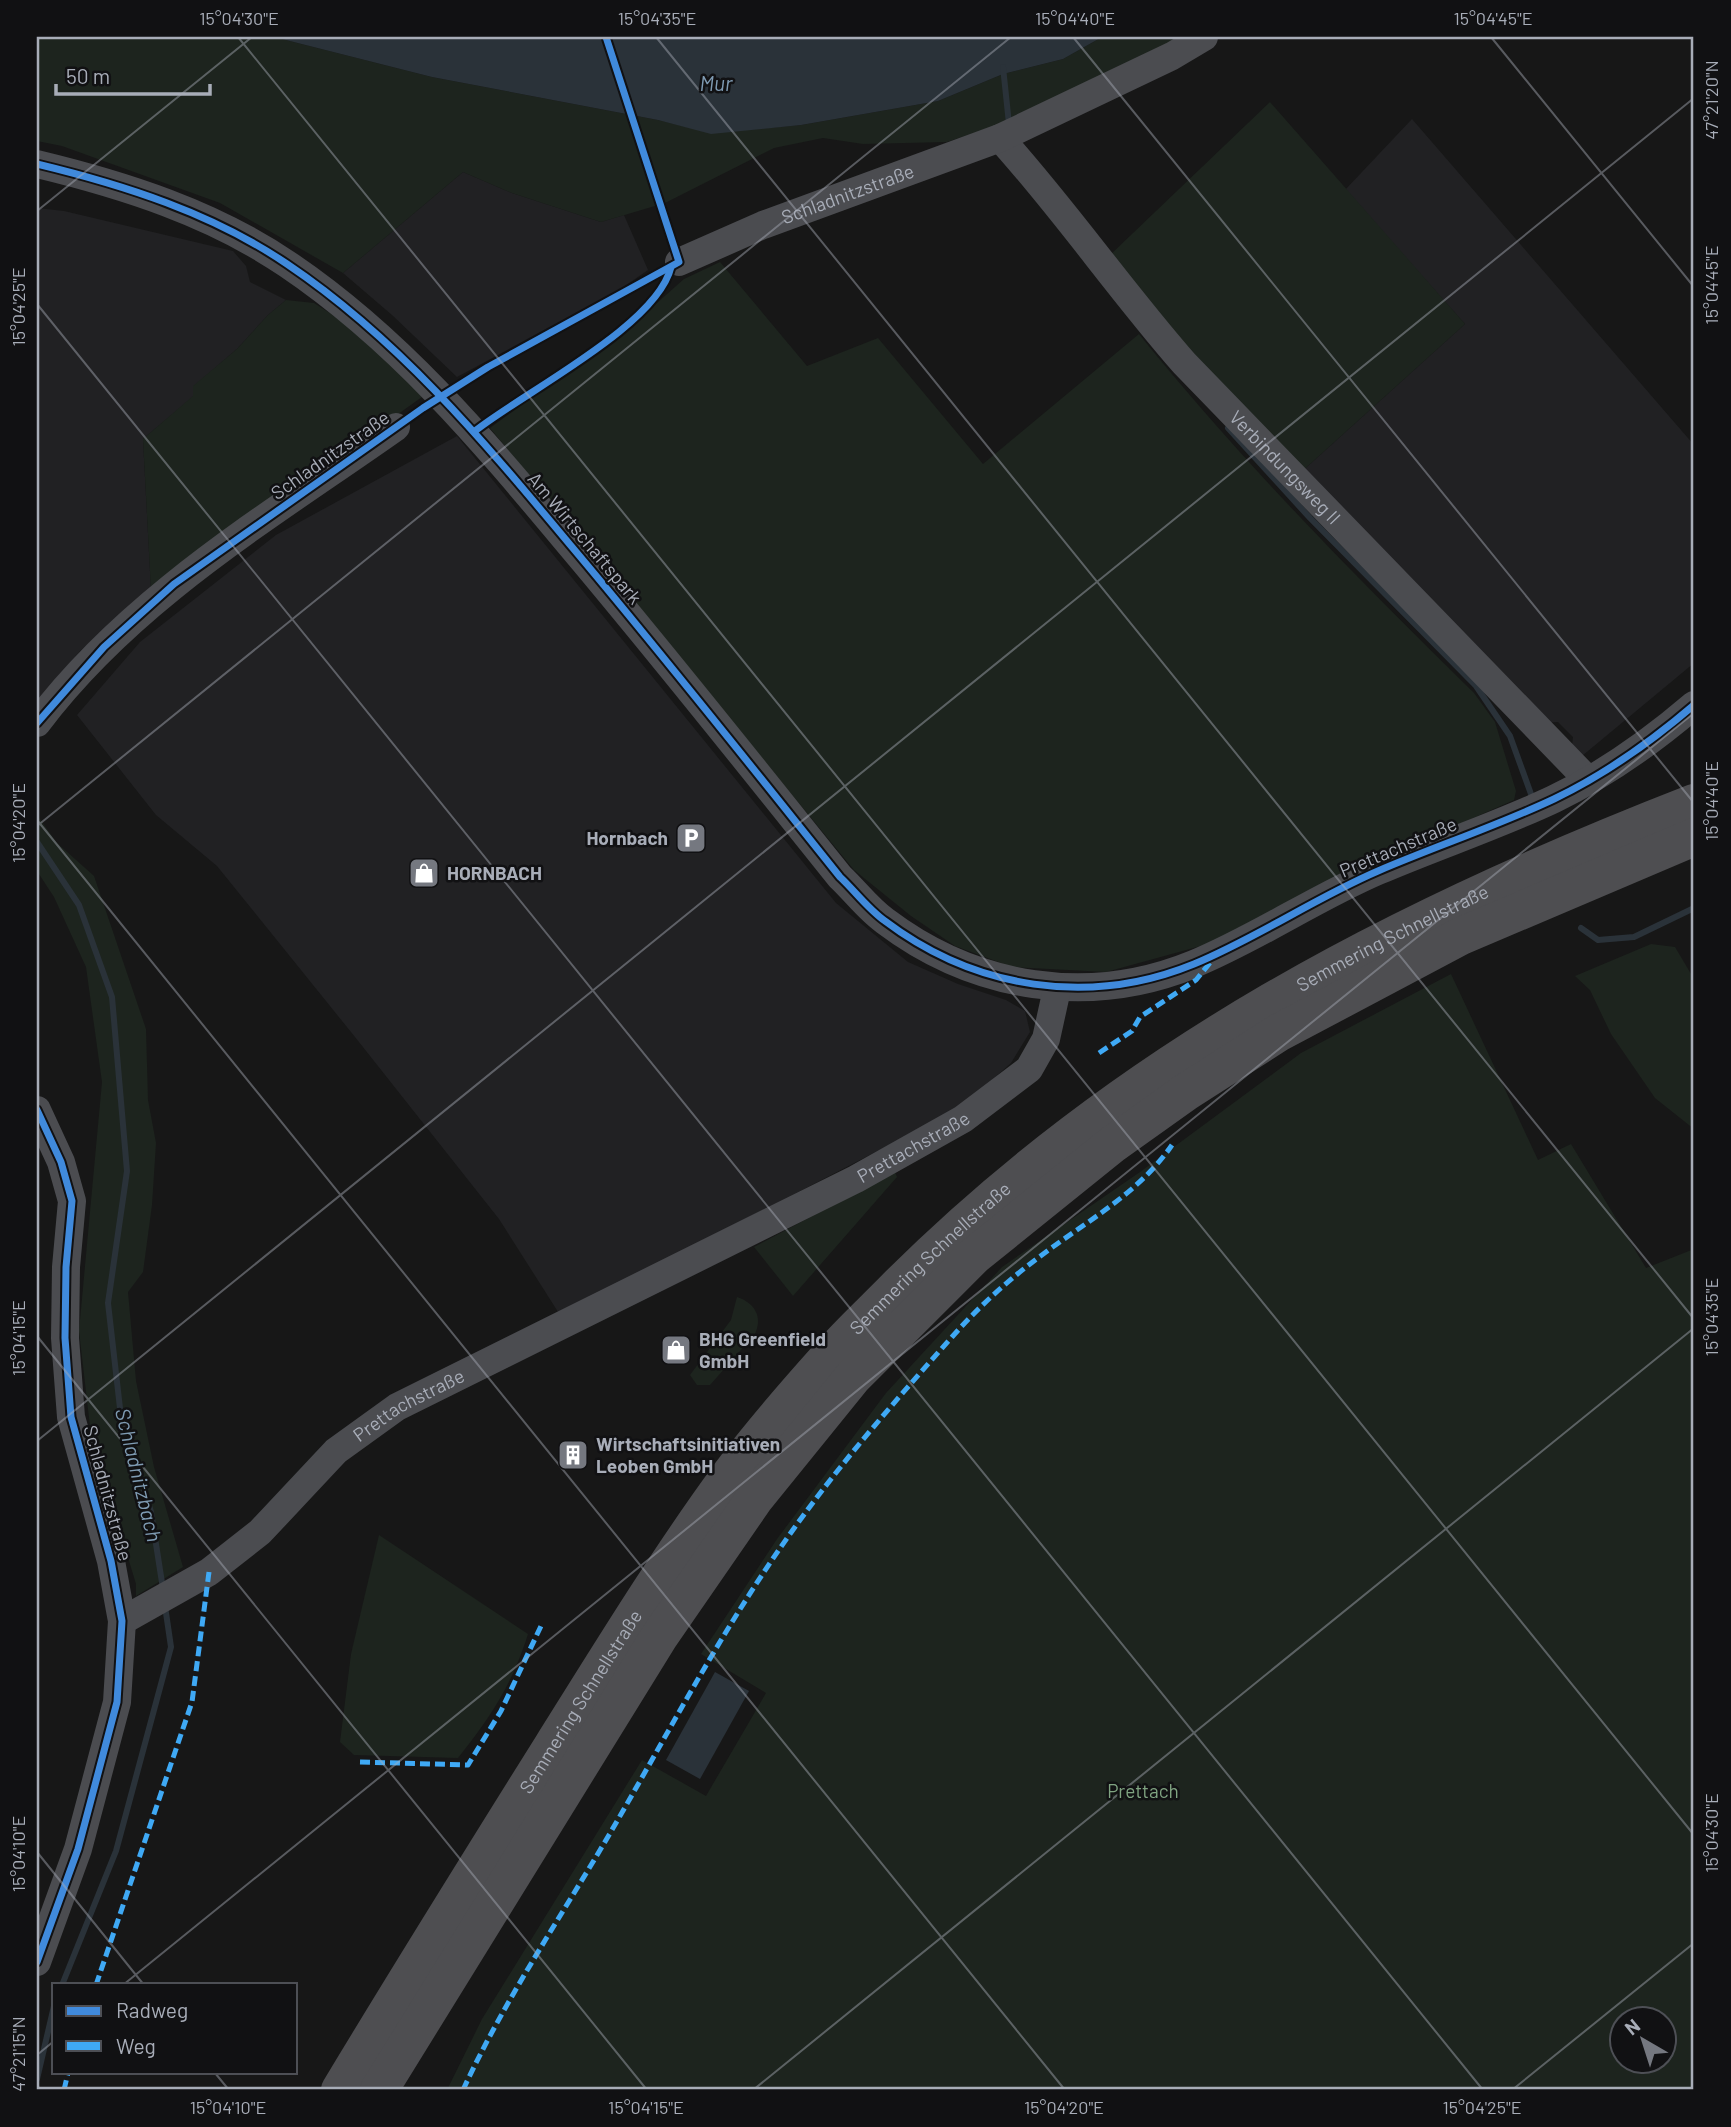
<svg xmlns="http://www.w3.org/2000/svg" width="1731" height="2127" font-family="Barlow,sans-serif">
<style>
.built{fill:#212123}
.green{fill:#1d241e;fill-rule:evenodd}
.water{fill:#2a3239}
.lines{fill:none;stroke-linecap:round;stroke-linejoin:round}
.stream{stroke:#2a3239;stroke-width:6}
.minor{stroke:#4b4c50;stroke-width:28}
.highway{stroke:#4e4e51;stroke-width:38}
.quiet{stroke:#3fa9f5;stroke-width:5;stroke-dasharray:10 5;stroke-linecap:butt}
.cycleway-casing{stroke:#111113;stroke-width:11}
.cycleway{stroke:#408adc;stroke-width:7}
.ticks{fill:none;stroke:#a8adb8;stroke-width:2;stroke-opacity:0.45}
.labels{text-anchor:middle;stroke-width:5;stroke-linejoin:round;paint-order:stroke}
.street-label{font-size:19px;fill:#a8adb8;stroke:#111113}
.poi-label{font-size:19px;font-weight:bold;fill:#a8adb8;stroke:#111113;text-anchor:start}
.park-label{font-size:19px;fill:#7fa381;stroke:#111113}
.water-label{font-size:21px;font-style:italic;fill:#7f9bb3;stroke:#111113}
.neatline{fill:none;stroke:#a8adb8;stroke-width:2.5}
.ticks-label{font-size:18px;text-anchor:middle;fill:#a8adb8}
</style>
<rect width="100%" height="100%" fill="#171717"/>
<g class="built">
<path d="M 1412,119 L 1694,445 L 1694,663 L 1582,756 L 1572,746 L 1573,737 L 1558,722 L 1543,723 L 1299,474 L 1465,324 L 1345,190 Z"/>
<path d="M 463,172 L 512,193 L 601,222 L 624,215 L 648,270 L 622,288 L 457,377 L 392,315 L 343,273 Z"/>
<path d="M 37,208 L 64,211 L 233,251 L 246,266 L 250,282 L 286,300 L 268,315 L 237,349 L 194,386 L 194,396 L 143,439 L 151,590 L 80,651 L 37,703 Z"/>
<path d="M 457,436 L 836,903 L 908,962 L 958,984 L 1006,1000 L 1025,1011 L 1030,1032 L 1011,1063 L 971,1099 L 891,1144 L 560,1315 L 499,1219 L 355,1037 L 217,866 L 156,815 L 77,715 L 140,642 L 276,535 Z"/>
</g>
<g class="green">
<path d="M 37,37 L 274,37 L 432,77 L 658,120 L 711,133 L 801,125 L 938,101 L 1003,74 L 1063,59 L 1102,37 L 1184,37 L 1021,117 L 947,142 L 863,144 L 823,138 L 774,148 L 665,203 L 601,222 L 512,193 L 463,172 L 343,273 L 220,203 L 62,146 L 37,141 Z"/>
<path d="M 1270,102 L 1465,324 L 1299,474 L 1108,257 Z"/>
<path d="M 720,262 L 807,366 L 878,338 L 983,464 L 1139,334 C 1242,462 1357,578 1474,693 L 1495,722 L 1516,791 L 1514,800 L 1317,887 L 1208,944 L 1106,972 L 1012,967 L 955,946 L 911,916 L 854,870 L 490,428 L 640,318 L 684,279 Z"/>
<path d="M 286,300 L 314,303 L 347,324 L 385,353 L 422,397 L 151,590 L 143,439 L 193,396 L 193,386 L 237,349 L 268,315 Z"/>
<path d="M 37,815 L 57,843 L 94,876 L 146,1029 L 148,1100 L 156,1143 L 152,1205 L 143,1272 L 128,1292 L 136,1381 L 154,1467 L 183,1567 L 136,1596 L 136,1584 L 91,1435 L 79,1331 L 102,1082 L 86,967 L 54,897 L 37,871 Z"/>
<path d="M 1651,944 L 1675,947 L 1694,979 L 1694,1129 L 1655,1098 L 1611,1034 L 1590,990 L 1575,976 Z"/>
<path d="M 1451,974 L 1538,1160 L 1571,1144 L 1646,1268 L 1694,1249 L 1694,2090 L 447,2090 L 482,2019 L 642,1760 L 706,1796 L 766,1693 L 701,1654 L 777,1539 L 886,1393 L 1002,1267 L 1140,1172 L 1301,1053 ZM 1622,2018 L 1664,2018 L 1664,2060 L 1622,2060 Z"/>
<path d="M 895,1172 L 897,1177 L 793,1296 L 754,1247 Z"/>
<path d="M 737,1297 C 755,1303 763,1317 755,1334 L 710,1385 L 697,1385 L 690,1375 L 731,1320 Z"/>
<path d="M 379,1535 L 528,1634 C 512,1685 491,1716 458,1758 L 354,1755 L 340,1742 L 351,1654 Z"/>
</g>
<g class="water">
<path d="M 274,37 L 1102,37 L 1063,59 L 1003,74 L 938,101 L 801,125 L 711,134 L 658,120 L 432,77 Z"/>
<path d="M 715,1672 L 749,1691 L 700,1779 L 666,1760 Z"/>
</g>
<g class="lines">
<g class="stream">
<path d="M 1003,67 L 1009,124"/>
<path d="M 1228,428 L 1310,518 L 1476,686 L 1510,736 L 1531,794"/>
<path d="M 37,842 L 79,905 L 112,997 L 127,1171 L 108,1303 L 121,1417 L 151,1512 L 163,1589"/>
<path d="M 1581,928 L 1598,940 L 1634,937 L 1694,908"/>
<path d="M 62,1985 L 116,1851 L 171,1647 L 165,1606"/>
<path d="M 37,2079 L 54,2006"/>
<path d="M 37,2088 L 37,2090"/>
</g>
<g class="minor">
<path id="s1" d="M 1000,138 C 1065,210 1120,290 1184,363 L 1588,780"/>
<path d="M 37,164 C 124,185 212,213 287,264 C 400,340 485,443 572,547 C 663,655 751,766 840,877 C 855,891 868,909 885,921 C 975,989 1089,1007 1194,964 C 1257,938 1315,898 1378,871 C 1436,846 1497,826 1554,799 C 1604,775 1652,741 1694,705"/>
<path id="s2" d="M 679,262 L 763,225 L 1000,138 L 1172,56 L 1204,37"/>
<path d="M 37,723 C 131,598 270,516 396,427"/>
<path d="M 37,1110 L 61,1162 L 72,1201 L 66,1267 L 65,1338 L 71,1417 L 111,1561 L 122,1621 L 117,1702 L 78,1849 L 37,1962"/>
<path id="s3" d="M 122,1621 L 209,1572 L 260,1532 L 336,1451 L 397,1407 L 856,1179 L 963,1119 L 1029,1069 L 1046,1039 L 1057,989"/>
</g>
<g class="highway">
<path id="s4" d="M 340,2090 C 410,1974 481,1860 553,1745 C 609,1656 665,1564 727,1479 C 757,1438 792,1398 826,1360 C 849,1333 876,1309 900,1284 C 1128,1057 1398,918 1694,803"/>
<path d="M 379,2090 L 659,1637 L 755,1498 L 853,1377 L 974,1256 L 1113,1144 L 1186,1092 L 1278,1033 L 1461,936 L 1694,837"/>
</g>
<g class="quiet">
<path d="M 1099,1053 L 1132,1031 L 1140,1017 L 1196,980 L 1213,959"/>
<path d="M 360,1762 L 468,1765 L 501,1711 L 541,1626"/>
<path d="M 96,1985 L 192,1702 L 209,1572"/>
<path d="M 64,2090 L 68,2073"/>
<path d="M 463,2090 C 504,2001 559,1920 609,1835 C 669,1732 725,1624 795,1527 C 843,1460 897,1399 952,1337 C 981,1304 1014,1275 1050,1249 C 1094,1217 1141,1190 1172,1145"/>
</g>
<g class="cycleway-casing">
<g id="cycleway">
<path d="M 37,164 C 124,185 212,213 287,264 C 400,340 485,443 572,547 C 663,655 751,766 840,877 C 855,891 868,909 885,921 C 975,989 1089,1007 1194,964 C 1257,938 1315,898 1378,871 C 1436,846 1497,826 1554,799 C 1604,775 1652,741 1694,705"/>
<path d="M 475,431 C 524,392 657,326 671,267"/>
<path d="M 37,723 L 104,647 L 174,584 L 423,408 L 488,367 L 679,262 L 606,37"/>
<path d="M 37,1110 L 61,1162 L 72,1201 L 66,1267 L 65,1338 L 71,1417 L 111,1561 L 122,1621 L 117,1702 L 78,1849 L 37,1962"/>
</g>
</g>
<use href="#cycleway" class="cycleway"/>
</g>
<path class="ticks" d="M 238,37 L 1694,1835M 656,37 L 1694,1319M 1073,37 L 1694,803M 1491,37 L 1694,287M 37,211 L 252,37M 37,304 L 1483,2090M 37,820 L 1065,2090M 37,826 L 1011,37M 37,1336 L 647,2090M 37,1441 L 1694,98M 37,1852 L 144,1985M 123,1985 L 1694,713M 37,2055 L 54,2041M 215,2073 L 229,2090M 753,2090 L 1694,1328M 1512,2090 L 1694,1943"/>
<defs>
<g id="parking-square" transform="scale(1.575)"><rect x="-9" y="-9" width="18" height="18" rx="4" fill="#757880" stroke="#111113"/><path d="M-3.5-5.5H1a3.5 3.5 0 0 1 0 7H-1V5.5H-3.5ZM-1-3.4V-.6H.8a1.4 1.4 0 0 0 0-2.8Z" fill="#fff"/></g>
<g id="shop-square" transform="scale(1.575)"><rect x="-9" y="-9" width="18" height="18" rx="4" fill="#757880" stroke="#111113"/><path d="M-5-2.5h2.3a2.7 3.5 0 0 1 5.4 0H5L5.5 6h-11ZM-1.5-2.5h3a1.5 2.3 0 0 0-3 0Z" fill="#fff"/></g>
<g id="building-square" transform="scale(1.575)"><rect x="-9" y="-9" width="18" height="18" rx="4" fill="#757880" stroke="#111113"/><path d="M-4-6H4V6H1V3H-1V6H-4ZM-2.5-4.3h1.7v1.8h-1.7ZM.8-4.3h1.7v1.8H.8ZM-2.5-1h1.7V.8h-1.7ZM.8-1h1.7V.8H.8Z" fill="#fff"/></g>
</defs>
<g fill-rule="evenodd">
<use href="#parking-square" x="691" y="838"/>
<use href="#shop-square" x="424" y="873"/>
<use href="#shop-square" x="676" y="1350"/>
<use href="#building-square" x="573" y="1455"/>
</g>
<g class="labels">
<g class="street-label">
<text dy="7" stroke="none"><textPath href="#s2" startOffset="182">Schladnitzstraße</textPath></text>
<text transform="translate(330 455) rotate(-35)" y="7">Schladnitzstraße</text>
<text dy="7" stroke="none"><textPath href="#s1" startOffset="436">Verbindungsweg II</textPath></text>
<text transform="translate(585 538) rotate(50)" y="7">Am Wirtschaftspark</text>
<text transform="translate(1398 847) rotate(-23)" y="7">Prettachstraße</text>
<text dy="7" stroke="none"><textPath href="#s4" startOffset="1589">Semmering Schnellstraße</textPath></text>
<text dy="7" stroke="none"><textPath href="#s3" startOffset="929">Prettachstraße</textPath></text>
<text dy="7" stroke="none"><textPath href="#s4" startOffset="1024">Semmering Schnellstraße</textPath></text>
<text dy="7" stroke="none"><textPath href="#s3" startOffset="362">Prettachstraße</textPath></text>
<text transform="translate(108 1493) rotate(75)" y="7">Schladnitzstraße</text>
<text dy="7" stroke="none"><textPath href="#s4" startOffset="457">Semmering Schnellstraße</textPath></text>
</g>
<g class="poi-label">
<text x="668" y="845" text-anchor="end">Hornbach</text>
<text x="447" y="880">HORNBACH</text>
<text x="699" y="1346">BHG Greenfield<tspan x="699" dy="22">GmbH</tspan></text>
<text x="596" y="1451">Wirtschaftsinitiativen<tspan x="596" dy="22">Leoben GmbH</tspan></text>
</g>
<g class="park-label">
<text x="1143" y="1798">Prettach</text>
</g>
<g class="water-label">
<text x="716" y="91">Mur</text>
<text transform="translate(138 1475) rotate(76)" y="7">Schladnitzbach</text>
</g>
</g>
<rect width="1731" height="2127" fill="none" stroke="#111113" stroke-width="77"/>
<rect x="52" y="1983" width="245" height="91" fill="#111113" stroke="#4d4f55" stroke-width="2"/>
<rect x="66" y="2006" width="35" height="10" fill="#408adc" stroke="#4d4f55" stroke-width="2"/>
<text x="116" y="2018" font-size="21" fill="#a8adb8">Radweg</text>
<rect x="66" y="2041" width="35" height="10" fill="#3fa9f5" stroke="#4d4f55" stroke-width="2"/>
<text x="116" y="2054" font-size="21" fill="#a8adb8">Weg</text>
<g transform="translate(1643 2040) rotate(321)"><circle r="33" fill="#111113" stroke="#4d4f55" stroke-width="2"/>
<path d="M0-5L12 26L0 18L-12 26Z" fill="#757880"/>
<text y="-10" font-size="19" font-weight="bold" text-anchor="middle" fill="#a8adb8">N</text>
</g>
<path d="M56 84v10h154v-10" fill="none" stroke="#a8adb8" stroke-width="3.5"/>
<text x="66" y="84" font-size="21" fill="#a8adb8" stroke="#111113" stroke-width="5" paint-order="stroke">50 m</text>
<rect x="38" y="38" width="1654" height="2050" class="neatline"/>
<g class="ticks-label">
<text x="239" y="25">15°04'30"E</text>
<text x="657" y="25">15°04'35"E</text>
<text x="1075" y="25">15°04'40"E</text>
<text x="1493" y="25">15°04'45"E</text>
<text transform="translate(1712 100) rotate(-90)" y="6">47°21'20"N</text>
<text transform="translate(1712 285) rotate(-90)" y="6">15°04'45"E</text>
<text transform="translate(19 307) rotate(-90)" y="6">15°04'25"E</text>
<text transform="translate(1712 801) rotate(-90)" y="6">15°04'40"E</text>
<text transform="translate(19 823) rotate(-90)" y="6">15°04'20"E</text>
<text transform="translate(1712 1317) rotate(-90)" y="6">15°04'35"E</text>
<text transform="translate(19 1338) rotate(-90)" y="6">15°04'15"E</text>
<text transform="translate(1712 1833) rotate(-90)" y="6">15°04'30"E</text>
<text transform="translate(19 1854) rotate(-90)" y="6">15°04'10"E</text>
<text transform="translate(19 2054) rotate(-90)" y="6">47°21'15"N</text>
<text x="228" y="2114">15°04'10"E</text>
<text x="646" y="2114">15°04'15"E</text>
<text x="1064" y="2114">15°04'20"E</text>
<text x="1482" y="2114">15°04'25"E</text>
</g>
</svg>
